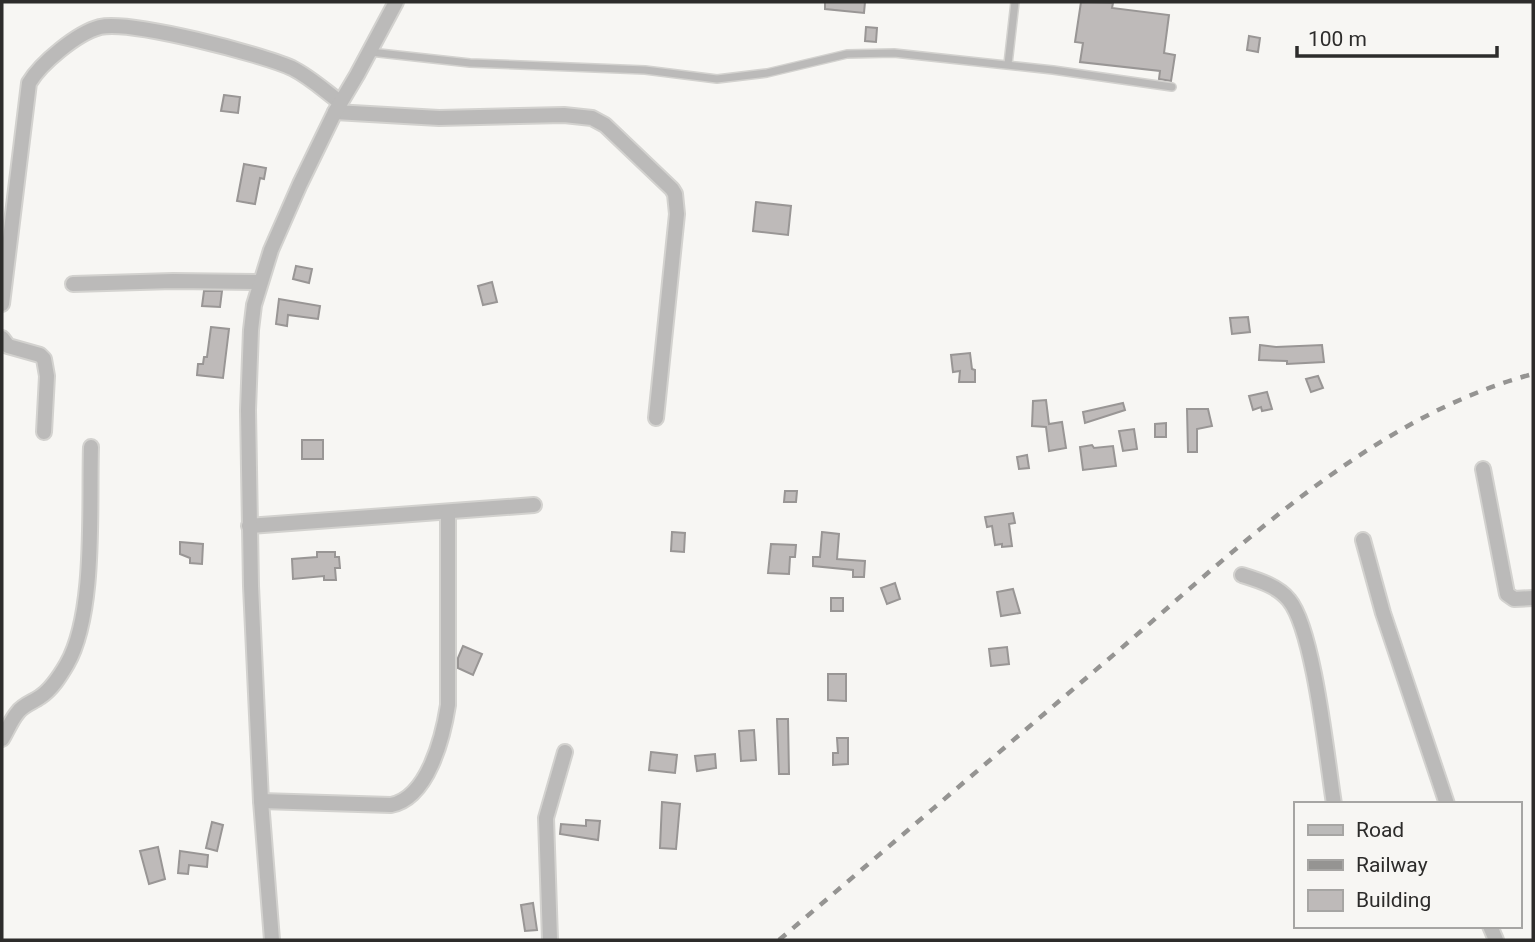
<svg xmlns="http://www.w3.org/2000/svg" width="1535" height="942" font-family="Roboto,sans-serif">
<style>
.building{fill:#bebab9;stroke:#999695;stroke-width:2}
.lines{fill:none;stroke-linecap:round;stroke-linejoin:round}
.lane-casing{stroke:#d3d2cf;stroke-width:10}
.street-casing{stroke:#d3d2cf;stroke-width:18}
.lane{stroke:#bbbab9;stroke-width:7}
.street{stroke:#bbbab9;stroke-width:14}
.rail{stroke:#959492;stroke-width:4.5;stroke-dasharray:9 9;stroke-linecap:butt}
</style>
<rect width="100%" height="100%" fill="#f7f6f3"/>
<g class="building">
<path d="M 825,2 L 865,2 L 864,13 L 825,9 Z"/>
<path d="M 1081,2 L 1113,3 L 1112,8 L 1169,15 L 1164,53 L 1175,55 L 1171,81 L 1159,79 L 1160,71 L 1080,62 L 1083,43 L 1075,42 Z"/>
<path d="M 866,27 L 877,28 L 876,42 L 865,41 Z"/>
<path d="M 1249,36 L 1260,38 L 1258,52 L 1247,50 Z"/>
<path d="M 224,95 L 240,97 L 238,113 L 221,111 Z"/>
<path d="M 244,164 L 266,168 L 264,179 L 260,178 L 255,204 L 237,201 Z"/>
<path d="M 756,202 L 791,206 L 788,235 L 753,231 Z"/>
<path d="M 296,266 L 312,269 L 309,283 L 293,279 Z"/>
<path d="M 492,282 L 497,302 L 483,305 L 478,286 Z"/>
<path d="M 204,291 L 222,291 L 220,307 L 202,306 Z"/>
<path d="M 279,299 L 320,306 L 318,319 L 288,315 L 287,326 L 276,324 Z"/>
<path d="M 1248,317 L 1250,332 L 1232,334 L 1230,318 Z"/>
<path d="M 211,327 L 229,329 L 223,378 L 197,375 L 198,364 L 203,364 L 204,357 L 207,357 Z"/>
<path d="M 1260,345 L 1276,347 L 1322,345 L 1324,362 L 1287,364 L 1287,361 L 1259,360 Z"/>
<path d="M 970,353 L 972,369 L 975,370 L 975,382 L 959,382 L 960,371 L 953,372 L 951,355 Z"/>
<path d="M 1318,376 L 1323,388 L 1311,392 L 1306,379 Z"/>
<path d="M 1267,392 L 1272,409 L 1262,411 L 1261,407 L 1253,410 L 1249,396 Z"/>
<path d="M 1046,400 L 1049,424 L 1062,422 L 1066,448 L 1049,451 L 1046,427 L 1032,426 L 1033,401 Z"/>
<path d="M 1123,403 L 1125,410 L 1085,423 L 1083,412 Z"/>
<path d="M 1187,409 L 1208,409 L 1212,426 L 1197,429 L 1197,452 L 1188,452 Z"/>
<path d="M 1166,423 L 1166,437 L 1155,437 L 1155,424 Z"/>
<path d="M 1134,429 L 1137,449 L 1123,451 L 1119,431 Z"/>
<rect x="302" y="440" width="21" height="19"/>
<path d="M 1092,445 L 1094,448 L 1113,446 L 1116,466 L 1083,470 L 1080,447 Z"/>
<path d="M 1027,455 L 1029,468 L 1019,469 L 1017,457 Z"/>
<path d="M 785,491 L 797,491 L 796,502 L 784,502 Z"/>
<path d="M 1013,513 L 1015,523 L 1009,524 L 1012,546 L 1002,547 L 1002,544 L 995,545 L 992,526 L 987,527 L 985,517 Z"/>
<path d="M 672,532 L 685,533 L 684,552 L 671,551 Z"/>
<path d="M 822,532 L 839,534 L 837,559 L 865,561 L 864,577 L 853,577 L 853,570 L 813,566 L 813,557 L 820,557 Z"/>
<path d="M 180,542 L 203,544 L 202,564 L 190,563 L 190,558 L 180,554 Z"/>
<path d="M 771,544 L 796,545 L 795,557 L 790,557 L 789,574 L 768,573 Z"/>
<path d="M 317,552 L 335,552 L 335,557 L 339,557 L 340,568 L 335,568 L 336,580 L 324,580 L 324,576 L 293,579 L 292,559 L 317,557 Z"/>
<path d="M 895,583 L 900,599 L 887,604 L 881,588 Z"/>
<path d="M 1013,589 L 1020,613 L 1001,616 L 997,592 Z"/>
<rect x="831" y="598" width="12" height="13"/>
<path d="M 463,646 L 482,654 L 473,675 L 458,668 L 458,658 Z"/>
<path d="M 1007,647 L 1009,664 L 991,666 L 989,649 Z"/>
<path d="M 828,674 L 846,674 L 846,701 L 828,700 Z"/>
<path d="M 777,719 L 788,719 L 789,774 L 779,774 Z"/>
<path d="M 754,730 L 756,760 L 741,761 L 739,731 Z"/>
<path d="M 837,738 L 848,738 L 848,764 L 833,765 L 833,753 L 838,753 Z"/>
<path d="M 651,752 L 677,755 L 675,773 L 649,770 Z"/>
<path d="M 715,754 L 716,768 L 697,771 L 695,756 Z"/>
<path d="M 662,802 L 680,804 L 676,849 L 660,848 Z"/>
<path d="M 586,820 L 600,821 L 598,840 L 560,834 L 561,824 L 586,826 Z"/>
<path d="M 212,822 L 223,825 L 217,851 L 206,848 Z"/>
<path d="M 158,847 L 165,879 L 149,884 L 140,851 Z"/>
<path d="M 180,851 L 208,855 L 207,867 L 189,865 L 188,874 L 178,873 Z"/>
<path d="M 533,903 L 537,930 L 525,931 L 521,905 Z"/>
</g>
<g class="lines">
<g class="lane-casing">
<g id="lane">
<path d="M 370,52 L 470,63 L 645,70 L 717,79 L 767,73 L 847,54 L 894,53 L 1053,70 L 1172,87"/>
<path d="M 1008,64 L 1015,2"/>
</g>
</g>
<g class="street-casing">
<g id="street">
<path d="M 335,112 L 439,118 L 564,115 L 592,118 L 605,125 L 672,189 L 675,194 L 677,214 L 656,418"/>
<path d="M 73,284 L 173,281 L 260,282"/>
<path d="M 2,304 L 29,83 C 41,63 77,33 100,27 C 131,20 261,54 292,68 C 310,77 325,91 340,102"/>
<path d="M 2,338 L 8,346 L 40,355 L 44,359 L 47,376 L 44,432"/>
<path d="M 1483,469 L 1507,594 L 1514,599 L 1533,598"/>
<path d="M 249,526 L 534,505"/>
<path d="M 1363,540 L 1383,613 L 1447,804"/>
<path d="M 1242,575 C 1258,580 1278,586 1289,600 C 1314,630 1327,760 1334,804"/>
<path d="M 2,739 C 7,731 11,720 18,712 C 23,705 33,702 40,697 C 52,689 60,676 67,664 C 96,613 89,508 91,447"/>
<path d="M 261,801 L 391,805 C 428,798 443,737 448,705 L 448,513"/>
<path d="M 1490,926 L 1496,940"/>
<path d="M 272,940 L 261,801 L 251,586 L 248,410 L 251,330 L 254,305 L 271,250 L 300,184 L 335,112 L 357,75 L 396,2"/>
<path d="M 550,940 L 546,818 L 565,752"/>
</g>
</g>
<use href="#lane" class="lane"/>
<use href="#street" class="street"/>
<path class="rail" d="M 779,940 C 892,844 1005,747 1118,651 C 1240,546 1374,416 1533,374"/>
</g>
<rect width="1535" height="942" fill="none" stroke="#2d2c2b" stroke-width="7"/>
<rect x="1294" y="802" width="228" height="126" fill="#f7f6f3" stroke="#a6a5a3" stroke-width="2"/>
<rect x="1308" y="825" width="35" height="10" fill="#bbbab9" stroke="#a6a5a3" stroke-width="2"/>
<text x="1356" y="837" font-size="21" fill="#2d2c2b">Road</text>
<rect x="1308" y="860" width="35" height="10" fill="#959492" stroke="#a6a5a3" stroke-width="2"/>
<text x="1356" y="872" font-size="21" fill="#2d2c2b">Railway</text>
<rect x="1308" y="890" width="35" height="21" fill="#bebab9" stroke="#a6a5a3" stroke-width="2"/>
<text x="1356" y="907" font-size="21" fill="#2d2c2b">Building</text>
<path d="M1297 46v10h200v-10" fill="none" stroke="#2d2c2b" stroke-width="3.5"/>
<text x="1308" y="46" font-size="21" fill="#2d2c2b" stroke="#f7f6f3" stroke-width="5" paint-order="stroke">100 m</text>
</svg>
